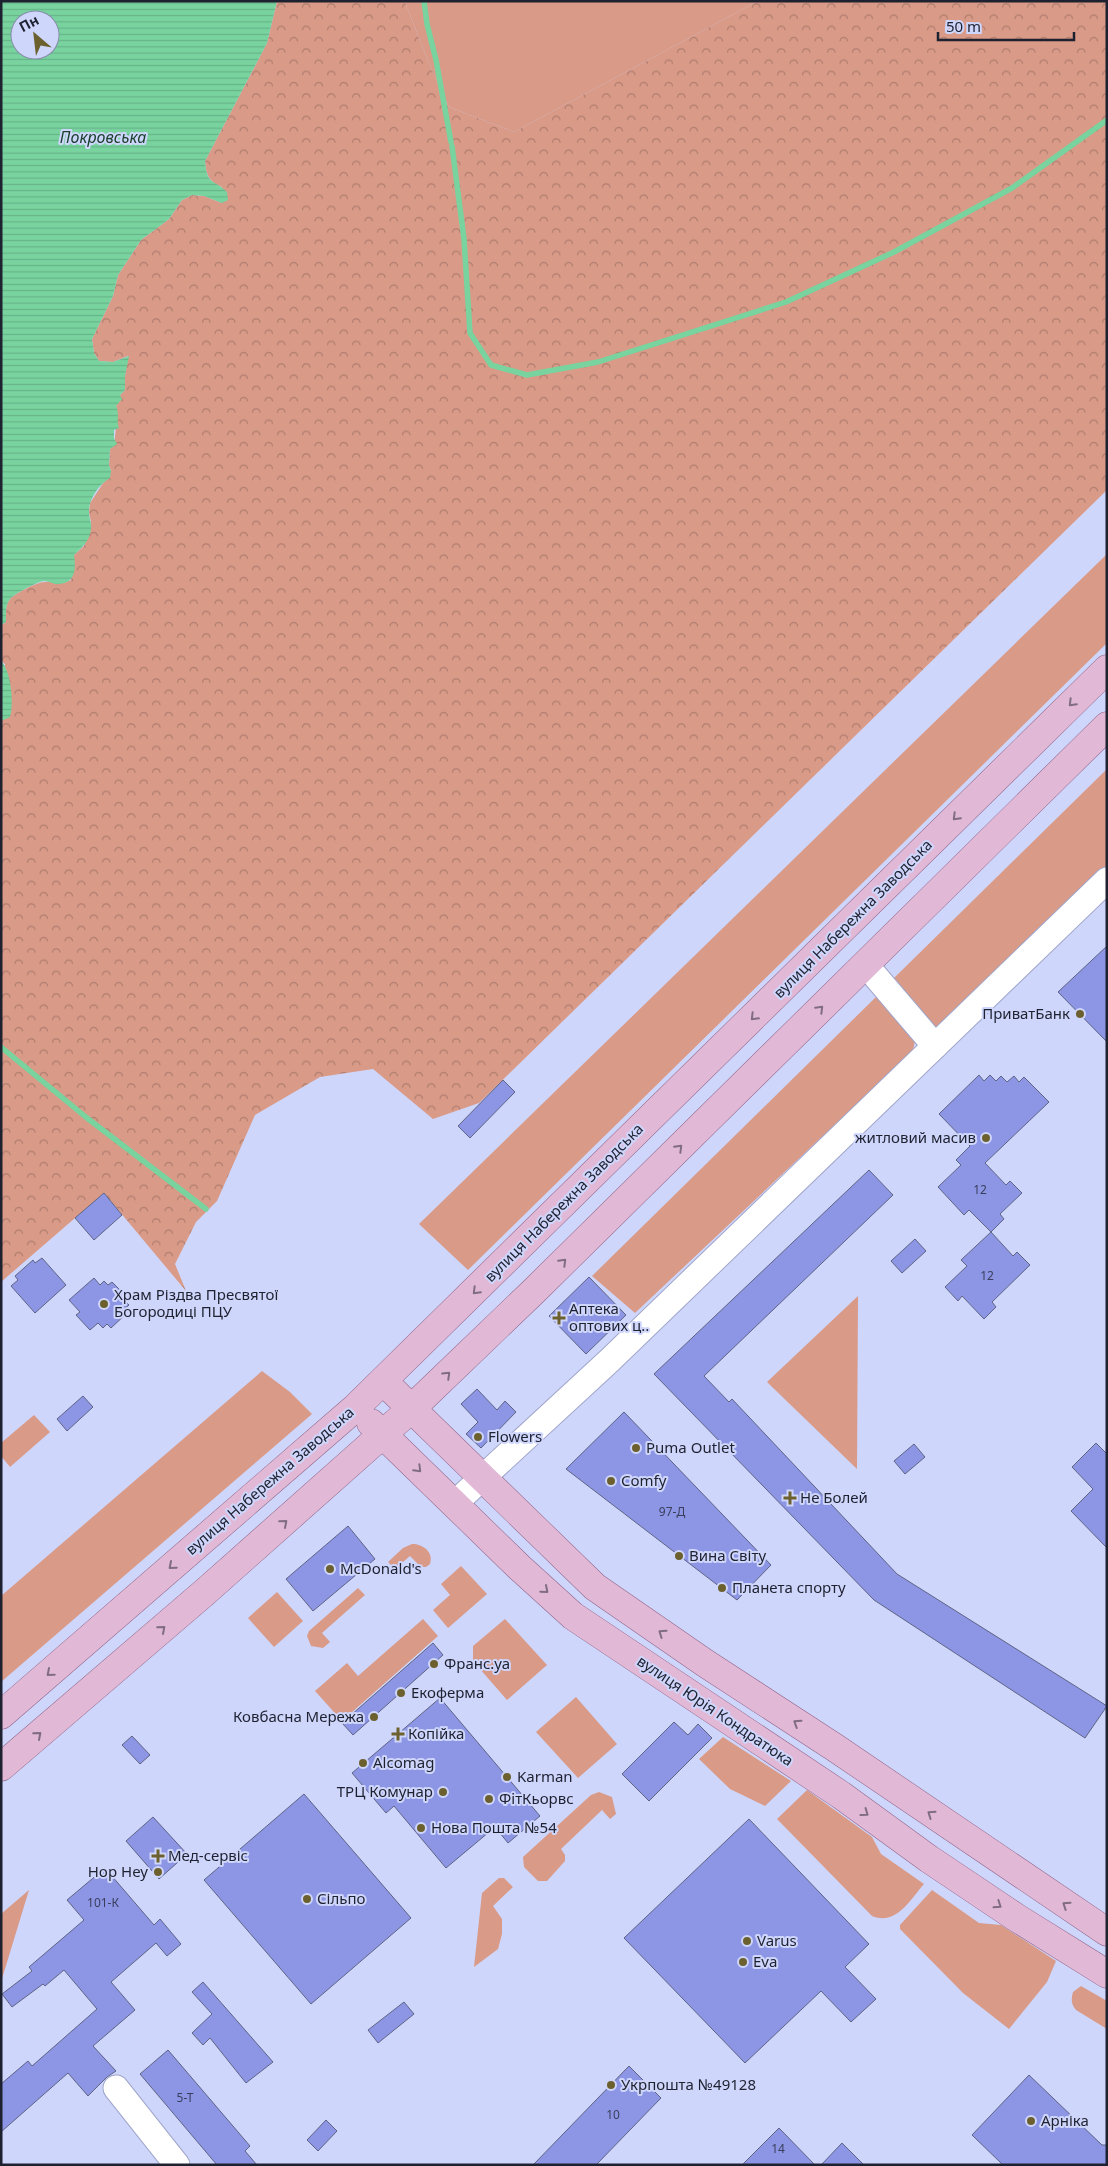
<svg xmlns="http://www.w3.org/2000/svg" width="1108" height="2166" font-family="'Noto Sans',sans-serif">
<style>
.green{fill:#d99a87}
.forest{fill:url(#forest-crowns)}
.water{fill:url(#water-rules);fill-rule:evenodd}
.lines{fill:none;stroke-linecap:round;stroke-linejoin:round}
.stream{stroke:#78d39f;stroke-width:5.5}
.building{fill:#8c96e5;stroke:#5f6485}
.minor-casing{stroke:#a0a6ca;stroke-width:27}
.major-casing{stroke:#906589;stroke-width:29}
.minor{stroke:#fff;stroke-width:25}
.major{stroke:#e1b9d6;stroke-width:28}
.oneway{stroke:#806d82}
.poi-dot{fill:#6c612e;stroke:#cfd6fc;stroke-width:2}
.labels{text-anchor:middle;stroke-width:4;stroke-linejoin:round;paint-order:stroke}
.number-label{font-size:12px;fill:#3a3e5c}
.street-label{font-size:15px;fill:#1e212f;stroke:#cfd6fc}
.poi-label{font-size:15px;fill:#1e212f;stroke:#cfd6fc;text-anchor:start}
.water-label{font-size:16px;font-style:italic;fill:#1a412c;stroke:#cfd6fc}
</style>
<defs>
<pattern id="forest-crowns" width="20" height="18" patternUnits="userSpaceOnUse" patternTransform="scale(1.25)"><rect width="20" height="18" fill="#d99a87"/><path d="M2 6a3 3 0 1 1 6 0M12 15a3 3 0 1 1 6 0" fill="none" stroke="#af7d6f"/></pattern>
<pattern id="water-rules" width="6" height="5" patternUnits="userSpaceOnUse" patternTransform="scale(1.25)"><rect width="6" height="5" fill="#78d39f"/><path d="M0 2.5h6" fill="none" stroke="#67b589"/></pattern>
</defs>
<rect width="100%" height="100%" fill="#cfd6fc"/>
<g class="green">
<path d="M 758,1 L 514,132 L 449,107 L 428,61 L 405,2 Z"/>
<path d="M 1107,554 L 1107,643 L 468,1270 L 419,1224 Z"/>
<path d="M 1107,769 L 1107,865 L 940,1027 L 935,1026 L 893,979 Z"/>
<path d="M 877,996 L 915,1040 L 913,1051 L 635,1313 L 592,1276 Z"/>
<path d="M 858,1296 L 857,1469 L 767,1382 Z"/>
<path d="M 262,1371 L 290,1392 L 312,1414 L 1,1682 L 1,1596 Z"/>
<path d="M 34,1415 L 50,1432 L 10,1467 L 1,1456 L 1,1443 Z"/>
<path d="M 412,1544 C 423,1544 434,1552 430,1564 L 426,1567 L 421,1567 L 410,1556 L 395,1569 L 388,1562 L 403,1548 Z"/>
<path d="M 461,1566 L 487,1594 L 448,1628 L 433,1610 L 450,1595 L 441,1584 Z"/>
<path d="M 358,1588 L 365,1595 L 322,1633 L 330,1642 L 323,1648 L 311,1646 L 307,1636 L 309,1631 Z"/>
<path d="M 277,1592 L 303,1621 L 274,1647 L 248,1618 Z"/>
<path d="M 423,1619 L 438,1636 L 342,1721 L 315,1691 L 347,1663 L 358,1676 Z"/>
<path d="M 505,1619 L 547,1665 L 507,1700 L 473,1661 L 473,1646 Z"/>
<path d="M 576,1697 L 617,1744 L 578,1778 L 536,1732 Z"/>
<path d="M 723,1737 L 791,1781 L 765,1806 L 730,1789 L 699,1759 Z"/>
<path d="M 807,1790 L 872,1837 L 881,1854 L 924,1884 C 910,1900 896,1926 872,1916 L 777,1819 Z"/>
<path d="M 599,1792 L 612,1797 L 616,1814 L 610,1819 L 602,1810 L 561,1849 L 565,1855 L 565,1861 L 547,1881 L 538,1881 L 524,1867 L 523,1857 L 591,1795 Z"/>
<path d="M 499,1878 L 504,1878 L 513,1887 L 493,1906 L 502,1919 L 502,1934 L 498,1949 L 474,1967 L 482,1893 Z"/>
<path d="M 29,1890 L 1,1982 L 1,1914 Z"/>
<path d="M 932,1890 L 979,1923 L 1001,1925 L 1056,1961 L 1047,1982 L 1009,2029 L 963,1993 L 900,1929 L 900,1925 Z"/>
<path d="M 1081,1986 L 1107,2001 L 1107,2029 L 1076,2010 C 1071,2004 1071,1999 1073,1992 Z"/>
</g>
<path class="forest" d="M 277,1 L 407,1 L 405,2 L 428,61 L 449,107 L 514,132 L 758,1 L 1107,1 L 1107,490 L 479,1103 L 433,1119 L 373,1069 L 320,1077 L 255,1115 L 217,1201 L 196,1222 L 175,1264 L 186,1291 L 104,1193 L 1,1282 L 1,721 L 5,664 L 1,661 L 1,625 L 6,622 C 6,615 5,605 10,599 C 14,594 37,582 44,582 C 58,581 56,586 71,580 L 74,555 L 84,546 L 91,522 L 89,512 L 90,503 L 111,471 L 109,465 L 110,449 L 115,445 C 114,431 119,421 116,406 L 121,399 L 120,395 L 125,390 L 125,376 L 128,356 L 113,362 L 99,361 L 94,353 L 92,339 L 113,296 L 118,275 L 141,240 L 169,219 L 182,200 L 192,195 L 204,196 L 222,203 L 222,187 C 209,182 206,175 205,161 L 267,43 Z"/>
<g class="water">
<path d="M 1,1 L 277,1 L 267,43 L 205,161 C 207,186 213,178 227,192 L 228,200 L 222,203 L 204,196 L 192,195 L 182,200 L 169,219 L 141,240 L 118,275 L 113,296 L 92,339 L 94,353 L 99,361 L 113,362 L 129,356 L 125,376 L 125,390 L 120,395 L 122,399 L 116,406 C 120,414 116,421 119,428 L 114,430 L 114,438 L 117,444 L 110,449 L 109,465 L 111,471 L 110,478 C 99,484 88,500 89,513 C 89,518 92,524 91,529 C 90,540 82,548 74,555 C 76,568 76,583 59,584 C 54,585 49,581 44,581 C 37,582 14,594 10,599 C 5,605 6,615 6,622 L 1,625 ZM 20,20 L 50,20 L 50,50 L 20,50 Z"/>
<path d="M 1,661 C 11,670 14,704 10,717 L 1,721 Z"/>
</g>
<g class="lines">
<g class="stream">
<path d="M 424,1 L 427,24 L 436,60 L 451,142"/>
<path d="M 452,146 L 464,239 L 470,333 L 491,365 L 527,375 L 598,362 L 786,302 L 894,252 L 1012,188 L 1107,120"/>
<path d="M 1,1047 L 87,1118 L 206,1209"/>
</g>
</g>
<g class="building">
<path d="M 1107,946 L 1107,1042 L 1058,992 Z"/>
<path d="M 979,1075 L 984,1081 L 990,1075 L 996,1081 L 1001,1076 L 1007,1082 L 1014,1076 L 1019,1082 L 1024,1077 L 1049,1102 L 985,1163 L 1006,1185 L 1010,1181 L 1022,1193 L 1000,1214 L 1004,1219 L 991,1232 L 969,1210 L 964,1215 L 938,1187 L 961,1165 L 956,1160 L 970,1146 L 939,1114 Z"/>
<path d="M 503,1080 L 515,1092 L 470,1138 L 458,1126 Z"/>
<path d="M 869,1170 L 893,1195 L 704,1376 L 729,1402 L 732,1399 L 897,1574 L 1107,1706 L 1085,1738 L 874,1600 L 654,1374 Z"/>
<path d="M 104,1193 L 122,1215 L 94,1240 L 75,1218 Z"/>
<path d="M 991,1232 L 1013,1256 L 1017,1252 L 1030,1265 L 992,1302 L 996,1307 L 984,1319 L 962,1296 L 958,1301 L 945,1287 L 967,1266 L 961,1260 Z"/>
<path d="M 915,1239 L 926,1251 L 902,1273 L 891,1261 Z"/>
<path d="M 42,1258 L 66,1285 L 35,1313 L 11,1286 L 18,1280 L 15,1276 L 33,1260 L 35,1263 Z"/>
<path d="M 589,1277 L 626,1315 L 586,1354 L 549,1316 Z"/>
<path d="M 94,1278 L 100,1285 L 104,1281 L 108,1285 L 112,1282 L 126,1296 L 123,1299 L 129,1305 L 124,1309 L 127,1313 L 111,1328 L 107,1324 L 103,1328 L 98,1323 L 90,1330 L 76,1315 L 80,1312 L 69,1300 Z"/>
<path d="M 477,1389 L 497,1410 L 505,1401 L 516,1412 L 481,1448 L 466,1434 L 478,1422 L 461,1404 Z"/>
<path d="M 83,1396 L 93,1407 L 67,1431 L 57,1419 Z"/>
<path d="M 624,1412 L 771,1565 L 737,1600 L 566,1469 Z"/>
<path d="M 1096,1443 L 1107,1454 L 1107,1548 L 1071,1511 L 1093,1489 L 1072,1467 Z"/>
<path d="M 914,1444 L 925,1457 L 905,1474 L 894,1461 Z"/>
<path d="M 348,1526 L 375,1559 L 313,1611 L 286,1579 Z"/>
<path d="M 433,1643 L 443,1655 L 353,1735 L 342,1723 Z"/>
<path d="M 440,1698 L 540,1816 L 508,1843 L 495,1827 L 446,1868 L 394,1806 L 386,1813 L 352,1773 Z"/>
<path d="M 674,1722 L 688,1735 L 698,1724 L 712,1738 L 649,1801 L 622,1774 Z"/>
<path d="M 132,1736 L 150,1755 L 140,1764 L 122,1745 Z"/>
<path d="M 304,1794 L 411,1918 L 311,2004 L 204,1880 Z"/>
<path d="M 153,1817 L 187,1854 L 159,1879 L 126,1841 Z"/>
<path d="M 749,1819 L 869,1944 L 845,1967 L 876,1999 L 851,2022 L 821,1991 L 745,2063 L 624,1938 Z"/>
<path d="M 105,1868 L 154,1925 L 160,1919 L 181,1944 L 167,1956 L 156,1943 L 111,1982 L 135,2010 L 93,2046 L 116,2071 L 107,2077 L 88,2096 L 68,2073 L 1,2132 L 1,2084 L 28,2061 L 32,2066 L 97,2009 L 64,1970 L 45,1986 L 43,1984 L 12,2007 L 2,1994 L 32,1971 L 29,1967 L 84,1920 L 67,1900 Z"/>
<path d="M 203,1982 L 273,2062 L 246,2083 L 210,2038 L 203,2045 L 192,2033 L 212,2014 L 192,1992 Z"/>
<path d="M 404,2002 L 414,2014 L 378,2043 L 368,2030 Z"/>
<path d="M 168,2050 L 250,2146 L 245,2151 L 257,2165 L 217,2165 L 140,2074 Z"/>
<path d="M 629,2066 L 661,2098 L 596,2165 L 533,2165 Z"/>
<path d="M 1029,2075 L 1102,2145 L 1107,2145 L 1107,2165 L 1003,2165 L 972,2135 Z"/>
<path d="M 326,2120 L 337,2131 L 318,2151 L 307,2140 Z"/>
<path d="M 779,2128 L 815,2165 L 742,2165 Z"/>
<path d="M 842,2143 L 864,2165 L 821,2165 Z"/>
</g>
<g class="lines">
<g class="minor-casing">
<g id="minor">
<path d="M 865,964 L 935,1046"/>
<path d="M 454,1504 L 610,1360 L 1107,880"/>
<path d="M 116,2088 L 177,2165"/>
</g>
</g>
<g class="major-casing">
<g id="major">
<path d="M 383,1381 L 595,1587 L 705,1663 L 834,1747 L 1107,1932"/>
<path d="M 371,1423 L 519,1567 L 573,1616 L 841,1795 L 929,1859 L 1017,1918 L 1107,1974"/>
<path d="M 1,1715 L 355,1408 L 1107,669"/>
<path d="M 1,1767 L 205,1592 L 411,1409 L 534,1291 L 1107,726"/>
</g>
</g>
<use href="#minor" class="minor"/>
<use href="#major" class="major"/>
</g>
<defs><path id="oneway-chevron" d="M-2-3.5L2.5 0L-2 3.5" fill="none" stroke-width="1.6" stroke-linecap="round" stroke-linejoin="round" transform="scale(1.25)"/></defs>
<g class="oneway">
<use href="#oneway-chevron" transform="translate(1072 703) rotate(135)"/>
<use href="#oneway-chevron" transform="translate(956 817) rotate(135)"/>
<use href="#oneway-chevron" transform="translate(820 1009) rotate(-45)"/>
<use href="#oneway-chevron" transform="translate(754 1017) rotate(135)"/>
<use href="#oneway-chevron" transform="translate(679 1148) rotate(-45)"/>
<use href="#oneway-chevron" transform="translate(563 1262) rotate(-45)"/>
<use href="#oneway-chevron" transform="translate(476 1291) rotate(135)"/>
<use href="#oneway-chevron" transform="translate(447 1375) rotate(-44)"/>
<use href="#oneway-chevron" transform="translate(418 1469) rotate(45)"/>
<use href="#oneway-chevron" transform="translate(284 1523) rotate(-41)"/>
<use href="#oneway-chevron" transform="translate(172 1566) rotate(139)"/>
<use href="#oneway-chevron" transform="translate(545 1590) rotate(41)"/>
<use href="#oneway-chevron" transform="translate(162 1629) rotate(-41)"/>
<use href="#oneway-chevron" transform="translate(662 1633) rotate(-145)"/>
<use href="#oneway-chevron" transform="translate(50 1673) rotate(139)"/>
<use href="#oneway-chevron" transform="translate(797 1723) rotate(-147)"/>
<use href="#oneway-chevron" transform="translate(38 1735) rotate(-41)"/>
<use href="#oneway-chevron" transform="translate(865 1813) rotate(36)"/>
<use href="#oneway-chevron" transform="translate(931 1814) rotate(-145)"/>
<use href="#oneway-chevron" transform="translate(998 1905) rotate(34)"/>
<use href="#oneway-chevron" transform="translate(1066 1905) rotate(-146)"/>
</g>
<g class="poi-dot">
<circle cx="1080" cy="1014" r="5"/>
<circle cx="986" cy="1138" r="5"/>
<circle cx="104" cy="1304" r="5"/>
<path d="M556.5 1310.5h5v5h5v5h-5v5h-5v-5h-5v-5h5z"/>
<circle cx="478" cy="1437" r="5"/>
<circle cx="636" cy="1448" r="5"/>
<circle cx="611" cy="1481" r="5"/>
<path d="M787.5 1490.5h5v5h5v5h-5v5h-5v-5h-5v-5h5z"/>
<circle cx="679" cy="1556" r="5"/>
<circle cx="330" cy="1569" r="5"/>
<circle cx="722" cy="1588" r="5"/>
<circle cx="434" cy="1664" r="5"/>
<circle cx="401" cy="1693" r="5"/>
<circle cx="374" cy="1717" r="5"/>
<path d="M395.5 1726.5h5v5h5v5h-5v5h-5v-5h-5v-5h5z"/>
<circle cx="363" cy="1763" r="5"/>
<circle cx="507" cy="1777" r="5"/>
<circle cx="443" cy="1792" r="5"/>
<circle cx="489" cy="1799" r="5"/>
<circle cx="421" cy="1828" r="5"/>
<path d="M155.5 1848.5h5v5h5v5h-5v5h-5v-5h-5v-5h5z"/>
<circle cx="158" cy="1872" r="5"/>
<circle cx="307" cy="1899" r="5"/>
<circle cx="747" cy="1941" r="5"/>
<circle cx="743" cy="1962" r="5"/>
<circle cx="611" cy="2085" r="5"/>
<circle cx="1031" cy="2121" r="5"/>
</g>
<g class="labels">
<g class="number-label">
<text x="980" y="1194">12</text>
<text x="987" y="1280">12</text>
<text x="672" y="1516">97-Д</text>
<text x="103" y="1907">101-К</text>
<text x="185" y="2102">5-Т</text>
<text x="613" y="2119">10</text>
<text x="778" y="2153">14</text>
</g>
<g class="street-label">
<text transform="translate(853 919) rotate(-45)" y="5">вулиця Набережна Заводська</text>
<text transform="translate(564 1203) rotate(-45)" y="5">вулиця Набережна Заводська</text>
<text transform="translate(270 1481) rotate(-41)" y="5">вулиця Набережна Заводська</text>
<text transform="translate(715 1711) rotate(34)" y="5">вулиця Юрія Кондратюка</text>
</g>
<g class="poi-label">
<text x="1070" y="1019" text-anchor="end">ПриватБанк</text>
<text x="976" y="1143" text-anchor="end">житловий масив</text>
<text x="114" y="1300">Храм Різдва Пресвятої<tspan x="114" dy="17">Богородиці ПЦУ</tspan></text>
<text x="569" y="1314">Аптека<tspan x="569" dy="17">оптових ц‥</tspan></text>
<text x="488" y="1442">Flowers</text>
<text x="646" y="1453">Puma Outlet</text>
<text x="621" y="1486">Comfy</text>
<text x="800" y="1503">Не Болей</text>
<text x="689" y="1561">Вина Світу</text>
<text x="340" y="1574">McDonald's</text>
<text x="732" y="1593">Планета спорту</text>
<text x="444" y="1669">Франс.уа</text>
<text x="411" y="1698">Екоферма</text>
<text x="364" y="1722" text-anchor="end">Ковбасна Мережа</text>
<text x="408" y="1739">Копійка</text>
<text x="373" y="1768">Alcomag</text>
<text x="517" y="1782">Karman</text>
<text x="433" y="1797" text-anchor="end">ТРЦ Комунар</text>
<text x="499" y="1804">ФiтКьорвс</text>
<text x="431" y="1833">Нова Пошта №54</text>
<text x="168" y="1861">Мед-сервіс</text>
<text x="148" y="1877" text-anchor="end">Hop Hey</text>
<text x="317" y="1904">Сільпо</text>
<text x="757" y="1946">Varus</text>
<text x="753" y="1967">Eva</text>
<text x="621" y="2090">Укрпошта №49128</text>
<text x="1041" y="2126">Арніка</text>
</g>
<g class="water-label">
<text x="103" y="143">Покровська</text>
</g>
</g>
<rect width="1108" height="2166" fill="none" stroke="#1e212f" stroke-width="5"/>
<g transform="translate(35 35) rotate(332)"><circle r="24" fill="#cfd6fc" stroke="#888eaa"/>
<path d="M0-4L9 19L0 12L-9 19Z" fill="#6c612e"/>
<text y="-8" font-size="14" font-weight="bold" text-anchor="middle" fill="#1e212f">Пн</text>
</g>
<path d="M938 32v8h136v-8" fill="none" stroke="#1e212f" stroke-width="2.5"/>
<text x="946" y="32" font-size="15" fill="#1e212f" stroke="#cfd6fc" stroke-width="4" paint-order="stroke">50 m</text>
</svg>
